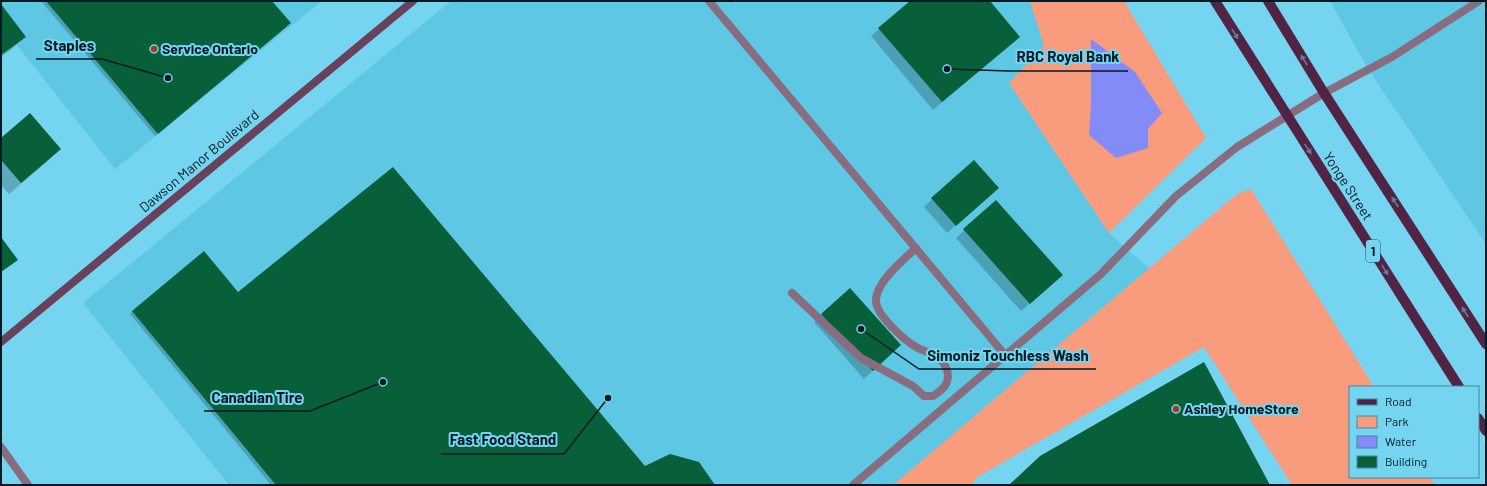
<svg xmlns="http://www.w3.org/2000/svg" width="1487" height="486" font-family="Barlow,sans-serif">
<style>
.built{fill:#5ec8e4}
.green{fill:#f99b7d}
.water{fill:#838bf9}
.shadow{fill:#0003}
.building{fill:#08603b}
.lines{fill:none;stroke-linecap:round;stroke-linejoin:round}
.lane{stroke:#886c7f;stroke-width:8}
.street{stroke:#886c7f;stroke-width:8}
.secondary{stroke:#68425d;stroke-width:8}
.primary{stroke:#512445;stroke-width:10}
.oneway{fill:#637c9a}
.poi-dot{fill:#a23c18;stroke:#75d4ef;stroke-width:1.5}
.labels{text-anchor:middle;stroke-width:4;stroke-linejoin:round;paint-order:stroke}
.shield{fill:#75d4ef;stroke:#235260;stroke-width:1}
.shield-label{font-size:13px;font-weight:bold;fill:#001a22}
.poi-label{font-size:14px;font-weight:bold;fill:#001a22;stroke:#75d4ef;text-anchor:start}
.street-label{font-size:14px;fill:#001a22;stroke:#75d4ef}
.leader{fill:none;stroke:#001a22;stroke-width:1.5}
.callout-dot{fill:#001a22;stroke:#75d4ef;stroke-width:1.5}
.callout-label{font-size:15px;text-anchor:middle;font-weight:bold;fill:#001a22;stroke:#75d4ef;stroke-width:4;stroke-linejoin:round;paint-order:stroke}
</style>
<rect width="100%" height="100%" fill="#75d4ef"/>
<g class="built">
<path d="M 1,1 L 322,1 L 115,169 L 1,25 Z"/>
<path d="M 451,1 L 1030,1 L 1044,46 L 1109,233 L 1150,269 L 893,485 L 229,485 L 83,303 Z"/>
<path d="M 1330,1 L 1486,1 L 1486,244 L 1368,69 Z"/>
</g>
<g class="green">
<path d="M 1030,1 L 1124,1 L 1206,138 L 1109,233 L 1009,83 L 1044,46 Z"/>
<path d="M 1251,189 L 1374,387 L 1350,387 L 1350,477 L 1430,477 L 1435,485 L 1292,485 L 1204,347 L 979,476 L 971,485 L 893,485 L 1237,194 Z"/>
</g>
<path class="water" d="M 1091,39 L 1135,72 L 1162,113 L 1148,129 L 1148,148 L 1116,158 L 1089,135 L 1091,105 Z"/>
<g class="shadow">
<path d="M 41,1 L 271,1 L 287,25 L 155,136 Z"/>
<path d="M 911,1 L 989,1 L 1010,45 L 933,110 L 871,36 Z"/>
<path d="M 1,6 L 24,37 L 12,49 L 1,57 Z"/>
<path d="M 1,140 L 60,149 L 48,161 L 9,194 L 1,185 Z"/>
<path d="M 989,196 L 947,233 L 924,207 L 932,199 Z"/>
<path d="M 996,201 L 1053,283 L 1021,311 L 956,238 Z"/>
<path d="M 238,294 L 644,467 L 714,485 L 271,485 L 130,314 L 132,311 Z"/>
<path d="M 822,314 L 892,353 L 864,379 L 814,322 Z"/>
</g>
<g class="building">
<path d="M 46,1 L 272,1 L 291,23 L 158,134 Z"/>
<path d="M 910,1 L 990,1 L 1020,37 L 942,102 L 878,28 Z"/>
<path d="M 1,4 L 26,37 L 1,55 Z"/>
<path d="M 30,113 L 61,149 L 21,183 L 1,160 L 1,138 Z"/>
<path d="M 974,160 L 999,188 L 956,226 L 931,198 Z"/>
<path d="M 393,167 L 645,466 L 670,454 L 699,462 L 715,485 L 276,485 L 132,311 L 204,251 L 238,292 Z"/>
<path d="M 996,200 L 1063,275 L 1030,304 L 963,229 Z"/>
<path d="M 1,237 L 18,260 L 1,272 Z"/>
<path d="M 850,288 L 901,345 L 873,371 L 821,314 Z"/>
<path d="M 1204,362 L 1270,485 L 1009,485 L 1040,456 Z"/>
</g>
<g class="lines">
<g class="lane">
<path d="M 709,1 L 1005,355"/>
<path d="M 792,293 L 861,358 L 913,386 L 924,396 C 926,396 930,396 933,396 C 935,395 938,392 940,391 C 952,382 949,368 940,359 C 935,353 925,352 918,348 C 906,342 876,315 876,301 C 875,283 903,260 916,248"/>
<path d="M 853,485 L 1101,274 L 1176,196 L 1237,147 L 1324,93 L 1392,57 L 1479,1"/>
</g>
<path class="street" d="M 1,447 L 28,485"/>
<path class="secondary" d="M 1,342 L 413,1"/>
<g class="primary">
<path d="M 1215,1 L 1459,387"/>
<path d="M 1268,1 L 1324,93 L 1486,344"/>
<path d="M 1478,418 L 1486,431"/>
</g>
</g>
<defs><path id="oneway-solid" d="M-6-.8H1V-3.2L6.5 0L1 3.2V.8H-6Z"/></defs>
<g class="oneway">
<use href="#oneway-solid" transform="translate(1235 34) rotate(58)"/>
<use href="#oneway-solid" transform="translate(1304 60) rotate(-122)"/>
<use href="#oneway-solid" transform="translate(1308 149) rotate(57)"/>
<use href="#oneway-solid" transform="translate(1395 202) rotate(-123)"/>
<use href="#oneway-solid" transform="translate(1385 270) rotate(58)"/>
<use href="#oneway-solid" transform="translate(1465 312) rotate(-123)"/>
</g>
<g class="poi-dot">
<circle cx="154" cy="49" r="4"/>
<circle cx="1176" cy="409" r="4"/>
</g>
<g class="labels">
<rect class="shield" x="1366" y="240" width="14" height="22" rx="3"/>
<g class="shield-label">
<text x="1373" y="256">1</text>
</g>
<g class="poi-label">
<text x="162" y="54">Service Ontario</text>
<text x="1184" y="414">Ashley HomeStore</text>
</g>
<g class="street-label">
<text transform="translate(199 161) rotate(-40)" y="5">Dawson Manor Boulevard</text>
<text transform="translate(1348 186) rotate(57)" y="5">Yonge Street</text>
</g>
</g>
<path class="leader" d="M168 78L102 59H36M947 69L1009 71H1128M861 329L919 369H1096M383 382L310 411H204M608 398L564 454H441"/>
<g class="callout-dot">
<circle cx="168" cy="78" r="4"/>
<circle cx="947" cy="69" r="4"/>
<circle cx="861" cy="329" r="4"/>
<circle cx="383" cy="382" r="4"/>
<circle cx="608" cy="398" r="4"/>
</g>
<g class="callout-label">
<text x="69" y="51">Staples</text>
<text x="1068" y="62">RBC Royal Bank</text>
<text x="1008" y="361">Simoniz Touchless Wash</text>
<text x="257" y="403">Canadian Tire</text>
<text x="503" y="445">Fast Food Stand</text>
</g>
<rect width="1487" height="486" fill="none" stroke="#001a22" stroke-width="4"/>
<rect x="1349" y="386" width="130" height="92" fill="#75d4ef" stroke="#468a9d"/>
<rect x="1357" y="399" width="20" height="6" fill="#512445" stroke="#468a9d"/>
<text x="1385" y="406" font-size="12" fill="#001a22">Road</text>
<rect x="1357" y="416" width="20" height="12" fill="#f99b7d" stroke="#468a9d"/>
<text x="1385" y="426" font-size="12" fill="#001a22">Park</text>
<rect x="1357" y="436" width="20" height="12" fill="#838bf9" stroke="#468a9d"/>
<text x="1385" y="446" font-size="12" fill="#001a22">Water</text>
<rect x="1357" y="456" width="20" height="12" fill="#08603b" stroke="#468a9d"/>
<text x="1385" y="466" font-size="12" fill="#001a22">Building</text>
</svg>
